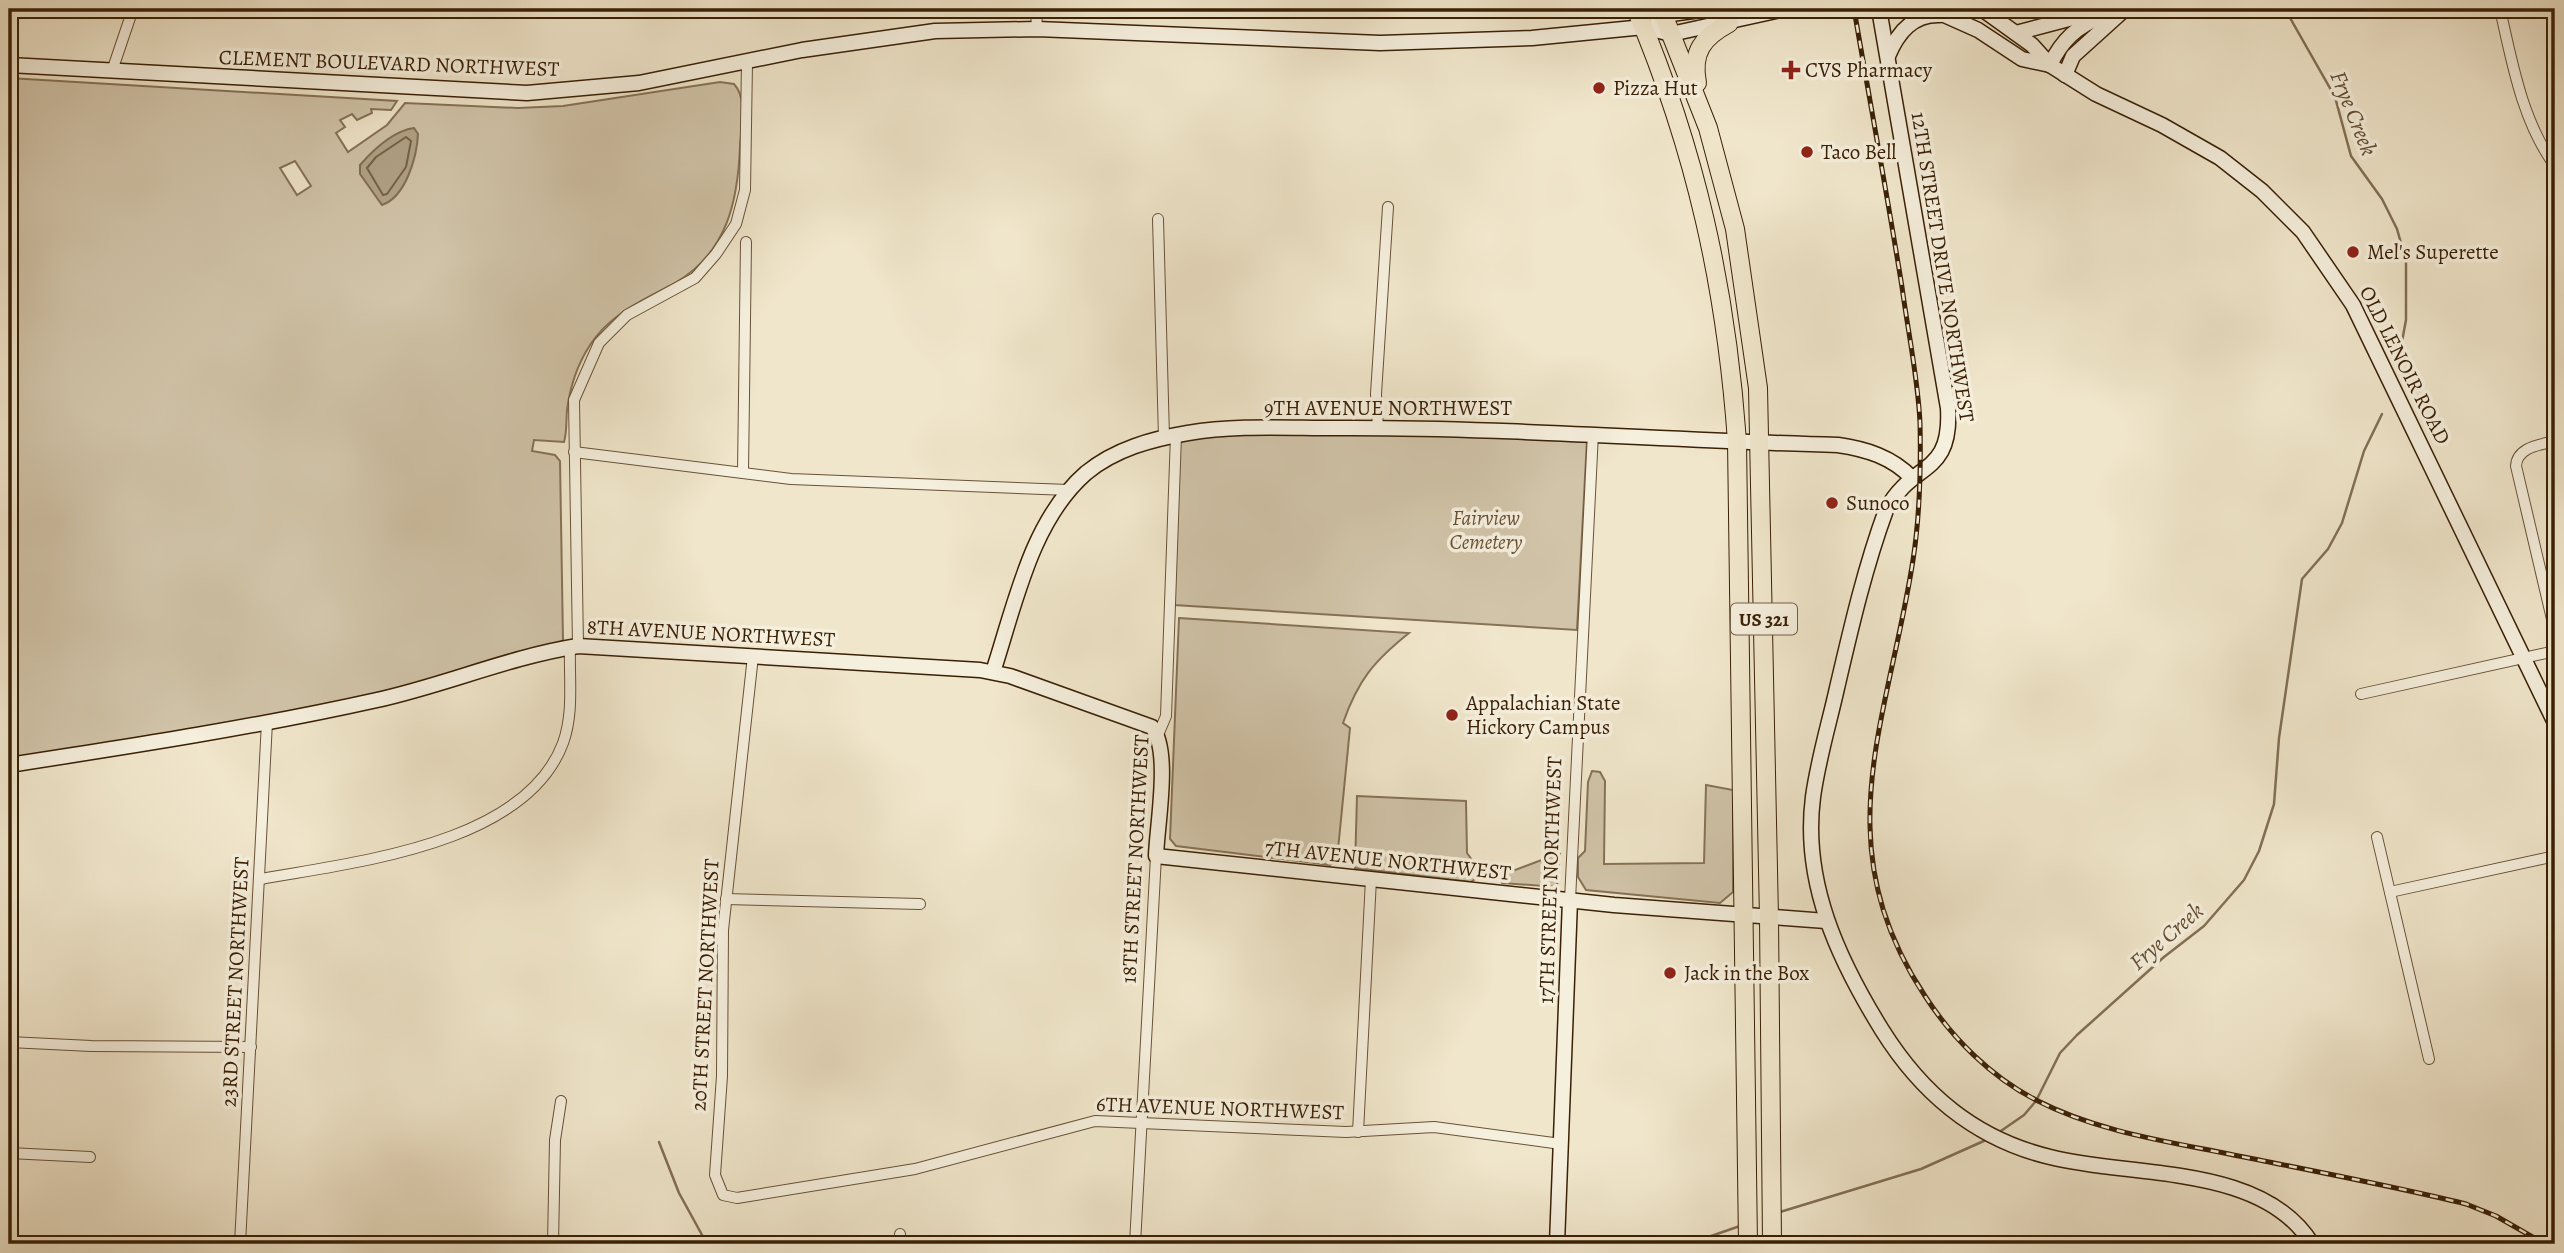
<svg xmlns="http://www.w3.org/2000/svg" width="2564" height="1253" font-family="Alegreya,serif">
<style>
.green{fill:#d1c4a9;stroke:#867257;stroke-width:2;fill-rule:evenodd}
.water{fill:#b2a388;stroke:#826f54;stroke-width:2}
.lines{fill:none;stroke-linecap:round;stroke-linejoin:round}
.shore{stroke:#766246;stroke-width:2}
.stream{stroke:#826f54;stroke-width:2.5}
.street-casing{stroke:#685236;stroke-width:12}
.secondary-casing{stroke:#3a2005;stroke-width:17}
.highway-casing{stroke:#3a2005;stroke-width:20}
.street{stroke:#f5efdd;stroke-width:10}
.secondary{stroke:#f5efdd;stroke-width:14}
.highway{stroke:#f0e6cb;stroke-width:18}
.rail-casing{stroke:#3a2005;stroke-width:5}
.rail{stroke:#f5efdd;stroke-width:2.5;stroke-dasharray:8;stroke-linecap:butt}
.poi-dot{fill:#8f2418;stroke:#f5efdd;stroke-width:2.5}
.labels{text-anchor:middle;stroke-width:7;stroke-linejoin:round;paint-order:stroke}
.shield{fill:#f5efdd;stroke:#725e46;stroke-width:2}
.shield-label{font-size:19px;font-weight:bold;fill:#3a2005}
.street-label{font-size:21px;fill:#3a2005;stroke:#f5efdd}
.poi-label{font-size:21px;fill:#3a2005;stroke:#f5efdd;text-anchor:start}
.park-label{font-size:21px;font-style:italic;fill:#675136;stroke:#f5efdd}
.water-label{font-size:23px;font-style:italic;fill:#644e33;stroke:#f5efdd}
</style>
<rect width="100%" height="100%" fill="#f0e6cb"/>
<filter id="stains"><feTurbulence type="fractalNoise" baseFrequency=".00286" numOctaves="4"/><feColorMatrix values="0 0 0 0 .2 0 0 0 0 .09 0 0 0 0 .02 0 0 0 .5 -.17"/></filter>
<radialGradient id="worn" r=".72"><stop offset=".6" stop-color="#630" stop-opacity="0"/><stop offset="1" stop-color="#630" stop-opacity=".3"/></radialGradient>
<g class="green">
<path d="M 9,78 L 397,101 L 391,110 L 371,109 L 372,113 L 357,120 L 352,114 L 340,120 L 345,127 L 336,133 L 348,152 L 387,125 L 405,103 L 518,108 L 563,106 L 720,82 L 734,84 C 748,99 741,127 740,146 C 738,201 727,253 675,283 C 642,301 611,313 590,345 C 577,365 570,387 567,410 C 566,421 567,432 564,442 L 534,440 L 532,451 L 555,455 L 560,461 L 563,641 L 378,694 L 267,717 L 9,759 ZM 295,161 L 311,186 L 297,195 L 280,168 Z"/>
<path d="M 1354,433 L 1587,439 L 1577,630 L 1174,605 L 1180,438 L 1226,434 Z"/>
<path d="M 1179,618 L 1409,633 C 1374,661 1358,680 1343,723 L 1350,728 L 1337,860 L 1330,865 L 1176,846 L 1170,839 Z"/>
<path d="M 1592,771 L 1600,772 L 1605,781 L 1604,864 L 1704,863 L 1706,785 L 1733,790 L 1733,892 L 1720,903 L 1586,890 L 1578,877 L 1578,858 L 1585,851 L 1588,782 Z"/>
<path d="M 1357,796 L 1466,801 L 1467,853 L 1482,874 L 1471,882 L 1355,868 Z"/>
<path d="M 1560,853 L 1557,887 L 1502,883 L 1499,876 Z"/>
</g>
<path class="water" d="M 414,128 L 418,134 C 417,156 406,197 382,205 L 360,174 L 360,165 C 374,149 393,131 414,128 Z"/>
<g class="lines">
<path class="shore" d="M 406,137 L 411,141 L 406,167 L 387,194 L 383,195 L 367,168 L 376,157 Z"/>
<g class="stream">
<path d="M 2285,9 L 2335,97 L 2351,156 L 2382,199 L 2397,229 L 2406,261 L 2406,320 L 2400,352"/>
<path d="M 1998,1133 L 2024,1115 L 2036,1101 L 2060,1053 L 2077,1035 L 2164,957 L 2204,926 L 2244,880 L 2259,851 L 2274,804 L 2279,738 L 2302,579 L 2328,549 L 2342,523 L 2364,451 L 2382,414"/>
<path d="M 659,1142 L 679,1193 L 707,1244"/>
<path d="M 1780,1212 L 1921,1169 L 1986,1140"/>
<path d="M 1688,1244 L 1740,1226"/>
</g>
<g class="street-casing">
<g id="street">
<path d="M 1036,9 L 1037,29"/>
<path d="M 2500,9 C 2512,62 2522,121 2555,166"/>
<path d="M 112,71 L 133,9"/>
<path d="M 1158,219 L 1164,437"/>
<path d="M 1378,428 L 1376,394 L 1388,207"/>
<path d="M 2555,441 C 2540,445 2517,447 2516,466 L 2555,632"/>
<path d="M 574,452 L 791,479 L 1069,490"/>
<path d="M 743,473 L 746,242"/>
<path d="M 578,646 L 574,400 L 599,343 L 627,315 L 695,278 L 716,254 L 736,224 L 745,190 L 747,62"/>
<path d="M 753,656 L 723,930 L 722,1076 L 715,1175 L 723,1195 L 737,1198 L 915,1169 L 1095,1121 L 1346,1132 L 1434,1127 L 1561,1144"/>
<path d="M 2361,694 L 2555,651"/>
<path d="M 1158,735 L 1166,716 L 1176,435"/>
<path d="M 2377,837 L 2429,1059"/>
<path d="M 261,879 C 354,862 525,845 563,743 C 574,713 569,679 570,648"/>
<path d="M 2390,892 L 2555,856"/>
<path d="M 726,899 L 920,904"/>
<path d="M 1570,900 L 1593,433"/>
<path d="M 9,1042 L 91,1046 L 251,1047"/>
<path d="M 1358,1132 L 1371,879"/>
<path d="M 9,1153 L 90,1157"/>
<path d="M 240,1244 L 267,722"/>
<path d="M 553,1244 L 555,1140 L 561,1101"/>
<path d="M 900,1244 L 900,1234"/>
<path d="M 1135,1244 L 1156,856"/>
</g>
</g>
<g class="secondary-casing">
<g id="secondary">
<path d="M 1879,9 L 1948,408 C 1952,477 1913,460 1886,510 C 1865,567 1851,628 1837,688 C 1829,724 1818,760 1813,797 C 1802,882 1838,959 1882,1030 C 1922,1094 1975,1139 2050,1157 C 2132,1178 2262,1163 2312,1244"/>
<path d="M 1931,9 L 1978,30 L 2022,59 L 2050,65"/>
<path d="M 1982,9 L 2032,45 L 2050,65 L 2096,94 L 2162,125 L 2220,158 L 2262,191 L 2303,232 L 2353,305 L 2555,723"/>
<path d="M 1657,19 L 1664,15 L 1707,9"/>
<path d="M 2016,33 L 2099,11 L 2118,9"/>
<path d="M 1888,56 C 1898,32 1913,14 1940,15"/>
<path d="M 9,65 L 527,93 L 639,83 L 802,50 L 935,31 L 1037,29 L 1380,43 L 1532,38 L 1644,27 L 1671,34 L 1785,9"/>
<path d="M 2050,65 C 2062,40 2077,26 2103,16"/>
<path d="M 2065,75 L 2073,56 L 2125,9"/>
<path d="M 993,672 C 1015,605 1031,521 1086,473 C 1115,449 1152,439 1188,433 C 1241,424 1298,429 1352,428 C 1514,428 1676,441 1838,445 C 1866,449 1892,457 1912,478"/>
<path d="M 9,765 C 132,746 256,727 377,700 C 445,685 509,657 578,646 L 980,670 L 1010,676 L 1152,727 C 1171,751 1157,824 1156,856 L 1614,905 L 1826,921"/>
<path d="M 1557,1244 L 1570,900"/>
</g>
</g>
<g class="highway-casing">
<g id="highway">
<path d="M 1636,9 C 1696,151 1726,287 1737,441 L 1748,1244"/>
<path d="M 1661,9 L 1708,128 L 1735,229 L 1758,388 L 1769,918 L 1772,1244"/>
<path d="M 1697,83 C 1691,52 1703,37 1729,23"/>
</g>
</g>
<use href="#street" class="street"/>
<use href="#secondary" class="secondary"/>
<use href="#highway" class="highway"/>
<g class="rail-casing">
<path id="rail" d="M 1854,9 C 1870,102 1887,194 1902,287 C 1908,332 1918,378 1920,423 C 1921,469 1920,515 1913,560 C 1888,722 1824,843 1925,996 C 1952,1038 1991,1077 2036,1100 C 2096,1131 2164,1141 2229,1154 C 2308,1170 2388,1185 2466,1204 L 2496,1216 L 2545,1244"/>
</g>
<use href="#rail" class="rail"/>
</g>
<g class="poi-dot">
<path d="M1787.5 59.5h7v7h7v7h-7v7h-7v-7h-7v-7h7z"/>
<circle cx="1599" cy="88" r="7"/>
<circle cx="1807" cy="152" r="7"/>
<circle cx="2353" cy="252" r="7"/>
<circle cx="1832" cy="503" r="7"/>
<circle cx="1452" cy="715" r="7"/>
<circle cx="1670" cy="973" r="7"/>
</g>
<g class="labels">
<rect class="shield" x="1731" y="603.5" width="66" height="31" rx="5"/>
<g class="shield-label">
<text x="1764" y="626">US 321</text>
</g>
<g class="street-label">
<text transform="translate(389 63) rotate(2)" y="7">CLEMENT BOULEVARD NORTHWEST</text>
<text transform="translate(1943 267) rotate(81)" y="7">12TH STREET DRIVE NORTHWEST</text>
<text transform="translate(2405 365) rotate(63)" y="7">OLD LENOIR ROAD</text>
<text x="1388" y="415">9TH AVENUE NORTHWEST</text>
<text transform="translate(711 633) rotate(3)" y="7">8TH AVENUE NORTHWEST</text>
<text transform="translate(1135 859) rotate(-87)" y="7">18TH STREET NORTHWEST</text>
<text transform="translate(1388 860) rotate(6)" y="7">7TH AVENUE NORTHWEST</text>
<text transform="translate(1550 880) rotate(-88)" y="7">17TH STREET NORTHWEST</text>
<text transform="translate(235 982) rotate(-87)" y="7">23RD STREET NORTHWEST</text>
<text transform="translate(705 985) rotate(-87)" y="7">20TH STREET NORTHWEST</text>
<text transform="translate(1220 1108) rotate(2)" y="7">6TH AVENUE NORTHWEST</text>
</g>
<g class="poi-label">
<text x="1805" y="77">CVS Pharmacy</text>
<text x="1613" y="95">Pizza Hut</text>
<text x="1821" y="159">Taco Bell</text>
<text x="2367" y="259">Mel's Superette</text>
<text x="1846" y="510">Sunoco</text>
<text x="1466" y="710">Appalachian State<tspan x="1466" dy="24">Hickory Campus</tspan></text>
<text x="1684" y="980">Jack in the Box</text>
</g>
<g class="park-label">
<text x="1486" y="525">Fairview<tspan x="1486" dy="24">Cemetery</tspan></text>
</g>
<g class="water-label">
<text transform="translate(2354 113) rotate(68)" y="8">Frye Creek</text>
<text transform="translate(2166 936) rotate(-41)" y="8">Frye Creek</text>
</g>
</g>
<rect width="2564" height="1253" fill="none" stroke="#f0e6cb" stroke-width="35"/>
<rect x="10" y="10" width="2543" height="1232" fill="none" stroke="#3a2005" stroke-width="3.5"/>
<rect x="18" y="18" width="2529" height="1218" fill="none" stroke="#3a2005" stroke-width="2"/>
<rect width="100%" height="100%" filter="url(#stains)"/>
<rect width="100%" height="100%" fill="url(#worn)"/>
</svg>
